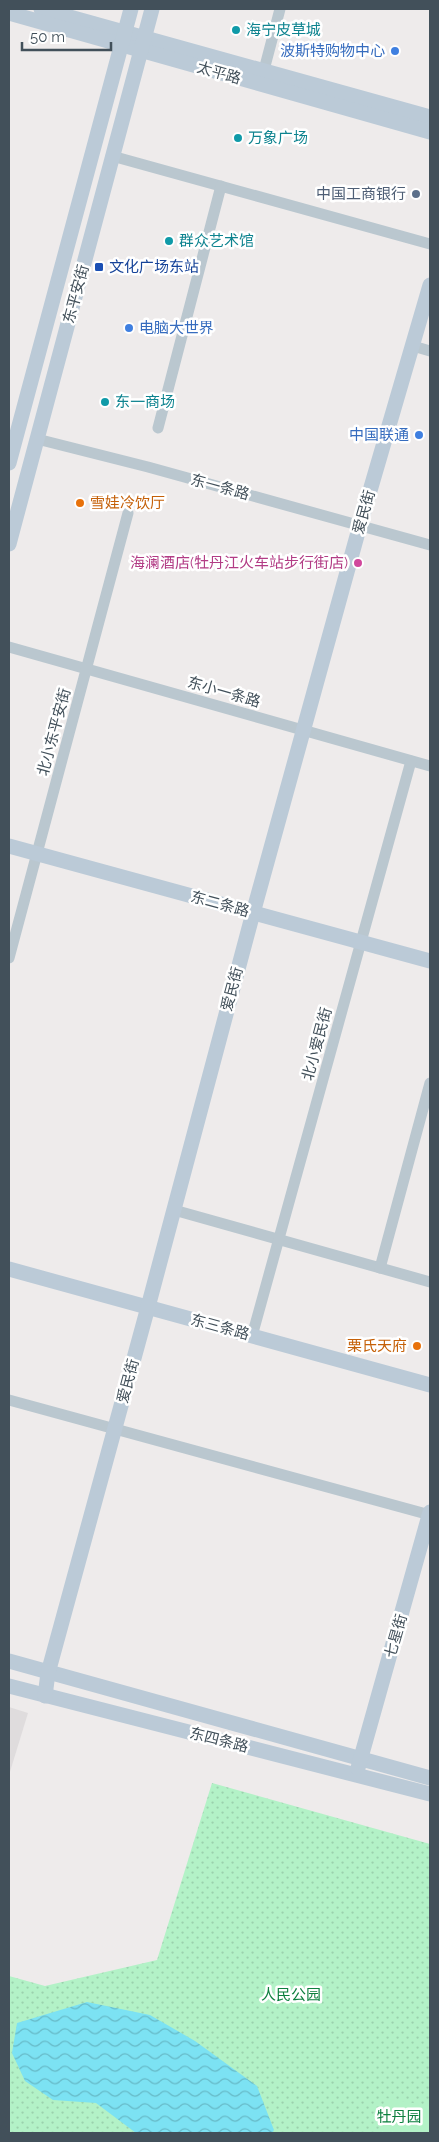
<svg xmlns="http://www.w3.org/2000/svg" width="439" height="2142" font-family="Raleway,'Noto Sans SC',sans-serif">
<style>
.education{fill:#dfdcdd}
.park{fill:url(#park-dots)}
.garden{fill:#b3f2c7}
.water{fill:url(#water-waves)}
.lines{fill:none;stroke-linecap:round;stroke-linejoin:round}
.street{stroke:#bac7cf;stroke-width:11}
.secondary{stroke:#bbcad7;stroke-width:15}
.culture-dot{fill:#0f9aa8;stroke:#fff;stroke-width:2}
.shop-dot{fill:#3f7fe0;stroke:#fff;stroke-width:2}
.service-dot{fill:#5c6f8a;stroke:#fff;stroke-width:2}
.transit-dot{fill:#1a4fb4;stroke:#fff;stroke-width:2}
.food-dot{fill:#e8710a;stroke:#fff;stroke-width:2}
.hotel-dot{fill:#d1479c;stroke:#fff;stroke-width:2}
.labels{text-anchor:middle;stroke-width:5;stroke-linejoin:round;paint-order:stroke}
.culture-label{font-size:15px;fill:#0d838f;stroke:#fff;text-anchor:start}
.shop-label{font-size:15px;fill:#366cbe;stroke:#fff;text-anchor:end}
.street-label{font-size:15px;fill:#42505a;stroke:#fff}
.service-label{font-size:15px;fill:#4e5e75;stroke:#fff;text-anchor:end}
.transit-label{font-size:15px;fill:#164399;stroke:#fff;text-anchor:start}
.food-label{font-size:15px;fill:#c56008;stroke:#fff;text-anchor:start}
.hotel-label{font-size:15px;fill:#b23c85;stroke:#fff;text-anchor:end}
.park-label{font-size:15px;fill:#0e803f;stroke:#fff}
</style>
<defs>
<pattern id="park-dots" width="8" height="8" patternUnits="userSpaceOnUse" patternTransform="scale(1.25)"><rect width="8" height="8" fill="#b3f2c7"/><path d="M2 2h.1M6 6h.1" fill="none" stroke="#9bd1ad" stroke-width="1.8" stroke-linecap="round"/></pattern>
<pattern id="water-waves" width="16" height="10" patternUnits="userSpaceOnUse" patternTransform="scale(1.25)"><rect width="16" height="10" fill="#7ce2f3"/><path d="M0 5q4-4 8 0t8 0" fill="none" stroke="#67bac8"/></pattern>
</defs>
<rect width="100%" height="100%" fill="#eeebeb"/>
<path class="education" d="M 9,1707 L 28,1713 L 9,1775 Z"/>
<path class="park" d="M 212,1783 L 430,1844 L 430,2133 L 9,2133 L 9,1976 L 45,1986 L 157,1960 Z"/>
<path class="garden" d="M 385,2098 L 430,2106 L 430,2133 L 378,2133 Z"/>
<path class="water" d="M 87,2002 L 150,2015 L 195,2041 L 257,2086 L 274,2130 L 272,2133 L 136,2133 L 96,2103 L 53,2100 L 25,2081 L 12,2053 L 17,2023 Z"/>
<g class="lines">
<g class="street">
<path d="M 264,70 L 280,9"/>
<path d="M 112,156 L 430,244"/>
<path d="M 413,346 L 430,351"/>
<path d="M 158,428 L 221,186"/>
<path d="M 37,439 L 148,467 L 430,545"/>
<path d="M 9,647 L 430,766"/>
<path d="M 9,958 L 128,513"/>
<path d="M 174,1210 L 430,1282"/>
<path d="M 380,1268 L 430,1083"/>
<path d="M 252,1336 L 411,761"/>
<path d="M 9,1400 L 430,1515"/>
</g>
<g class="secondary">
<path d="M 41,9 L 430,117"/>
<path d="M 9,13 L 430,132"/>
<path d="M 9,463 L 131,9"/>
<path d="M 9,544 L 152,9"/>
<path d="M 9,846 L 430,961"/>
<path d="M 9,1269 L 430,1385"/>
<path d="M 9,1661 L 430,1778"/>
<path d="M 9,1686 L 430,1794"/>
<path d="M 45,1696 L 48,1673 L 148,1307 L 253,913 L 360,525 L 430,285"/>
<path d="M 358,1768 L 430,1512"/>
</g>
</g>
<g class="culture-dot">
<circle cx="236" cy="30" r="5"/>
<circle cx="238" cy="138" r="5"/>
<circle cx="169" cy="241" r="5"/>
<circle cx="105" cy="402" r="5"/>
</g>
<g class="shop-dot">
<circle cx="395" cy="51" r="5"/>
<circle cx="129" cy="328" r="5"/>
<circle cx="419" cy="435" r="5"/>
</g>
<circle class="service-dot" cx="416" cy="194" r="5"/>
<rect class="transit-dot" x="94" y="262" width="10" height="10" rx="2.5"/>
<g class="food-dot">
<circle cx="80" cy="503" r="5"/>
<circle cx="417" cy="1346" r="5"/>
</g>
<circle class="hotel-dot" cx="358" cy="563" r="5"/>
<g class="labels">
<g class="culture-label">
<text x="246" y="35">海宁皮草城</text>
<text x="248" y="143">万象广场</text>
<text x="179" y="246">群众艺术馆</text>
<text x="115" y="407">东一商场</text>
</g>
<g class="shop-label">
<text x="385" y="56">波斯特购物中心</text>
<text x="139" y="333" text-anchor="start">电脑大世界</text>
<text x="409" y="440">中国联通</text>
</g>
<g class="street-label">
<text transform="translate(219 73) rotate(16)" y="5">太平路</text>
<text transform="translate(76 294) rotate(-75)" y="5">东平安街</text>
<text transform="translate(220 487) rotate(15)" y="5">东一条路</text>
<text transform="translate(364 512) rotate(-74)" y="5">爱民街</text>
<text transform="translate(224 692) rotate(16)" y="5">东小一条路</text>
<text transform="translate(54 732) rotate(-75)" y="5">北小东平安街</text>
<text transform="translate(220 904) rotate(15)" y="5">东二条路</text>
<text transform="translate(232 989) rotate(-75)" y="5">爱民街</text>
<text transform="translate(317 1044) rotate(-75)" y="5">北小爱民街</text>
<text transform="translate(220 1327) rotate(15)" y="5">东三条路</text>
<text transform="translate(128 1381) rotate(-75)" y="5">爱民街</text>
<text transform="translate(396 1636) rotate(-74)" y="5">七星街</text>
<text transform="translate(219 1740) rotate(14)" y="5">东四条路</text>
</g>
<g class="service-label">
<text x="406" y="199">中国工商银行</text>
</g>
<g class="transit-label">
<text x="109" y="272">文化广场东站</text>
</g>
<g class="food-label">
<text x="90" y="508">雪娃冷饮厅</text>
<text x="407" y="1351" text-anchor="end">栗氏天府</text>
</g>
<g class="hotel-label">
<text x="348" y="568">海澜酒店(牡丹江火车站步行街店)</text>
</g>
<g class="park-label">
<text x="291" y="2000">人民公园</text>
<text x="399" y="2122">牡丹园</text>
</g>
</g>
<rect width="439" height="2142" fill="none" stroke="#42505a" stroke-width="20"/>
<path d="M22 42v8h89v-8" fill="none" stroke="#42505a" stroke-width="2.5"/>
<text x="30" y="42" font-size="15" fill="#42505a" stroke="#ffffff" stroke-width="4" paint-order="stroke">50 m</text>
</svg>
